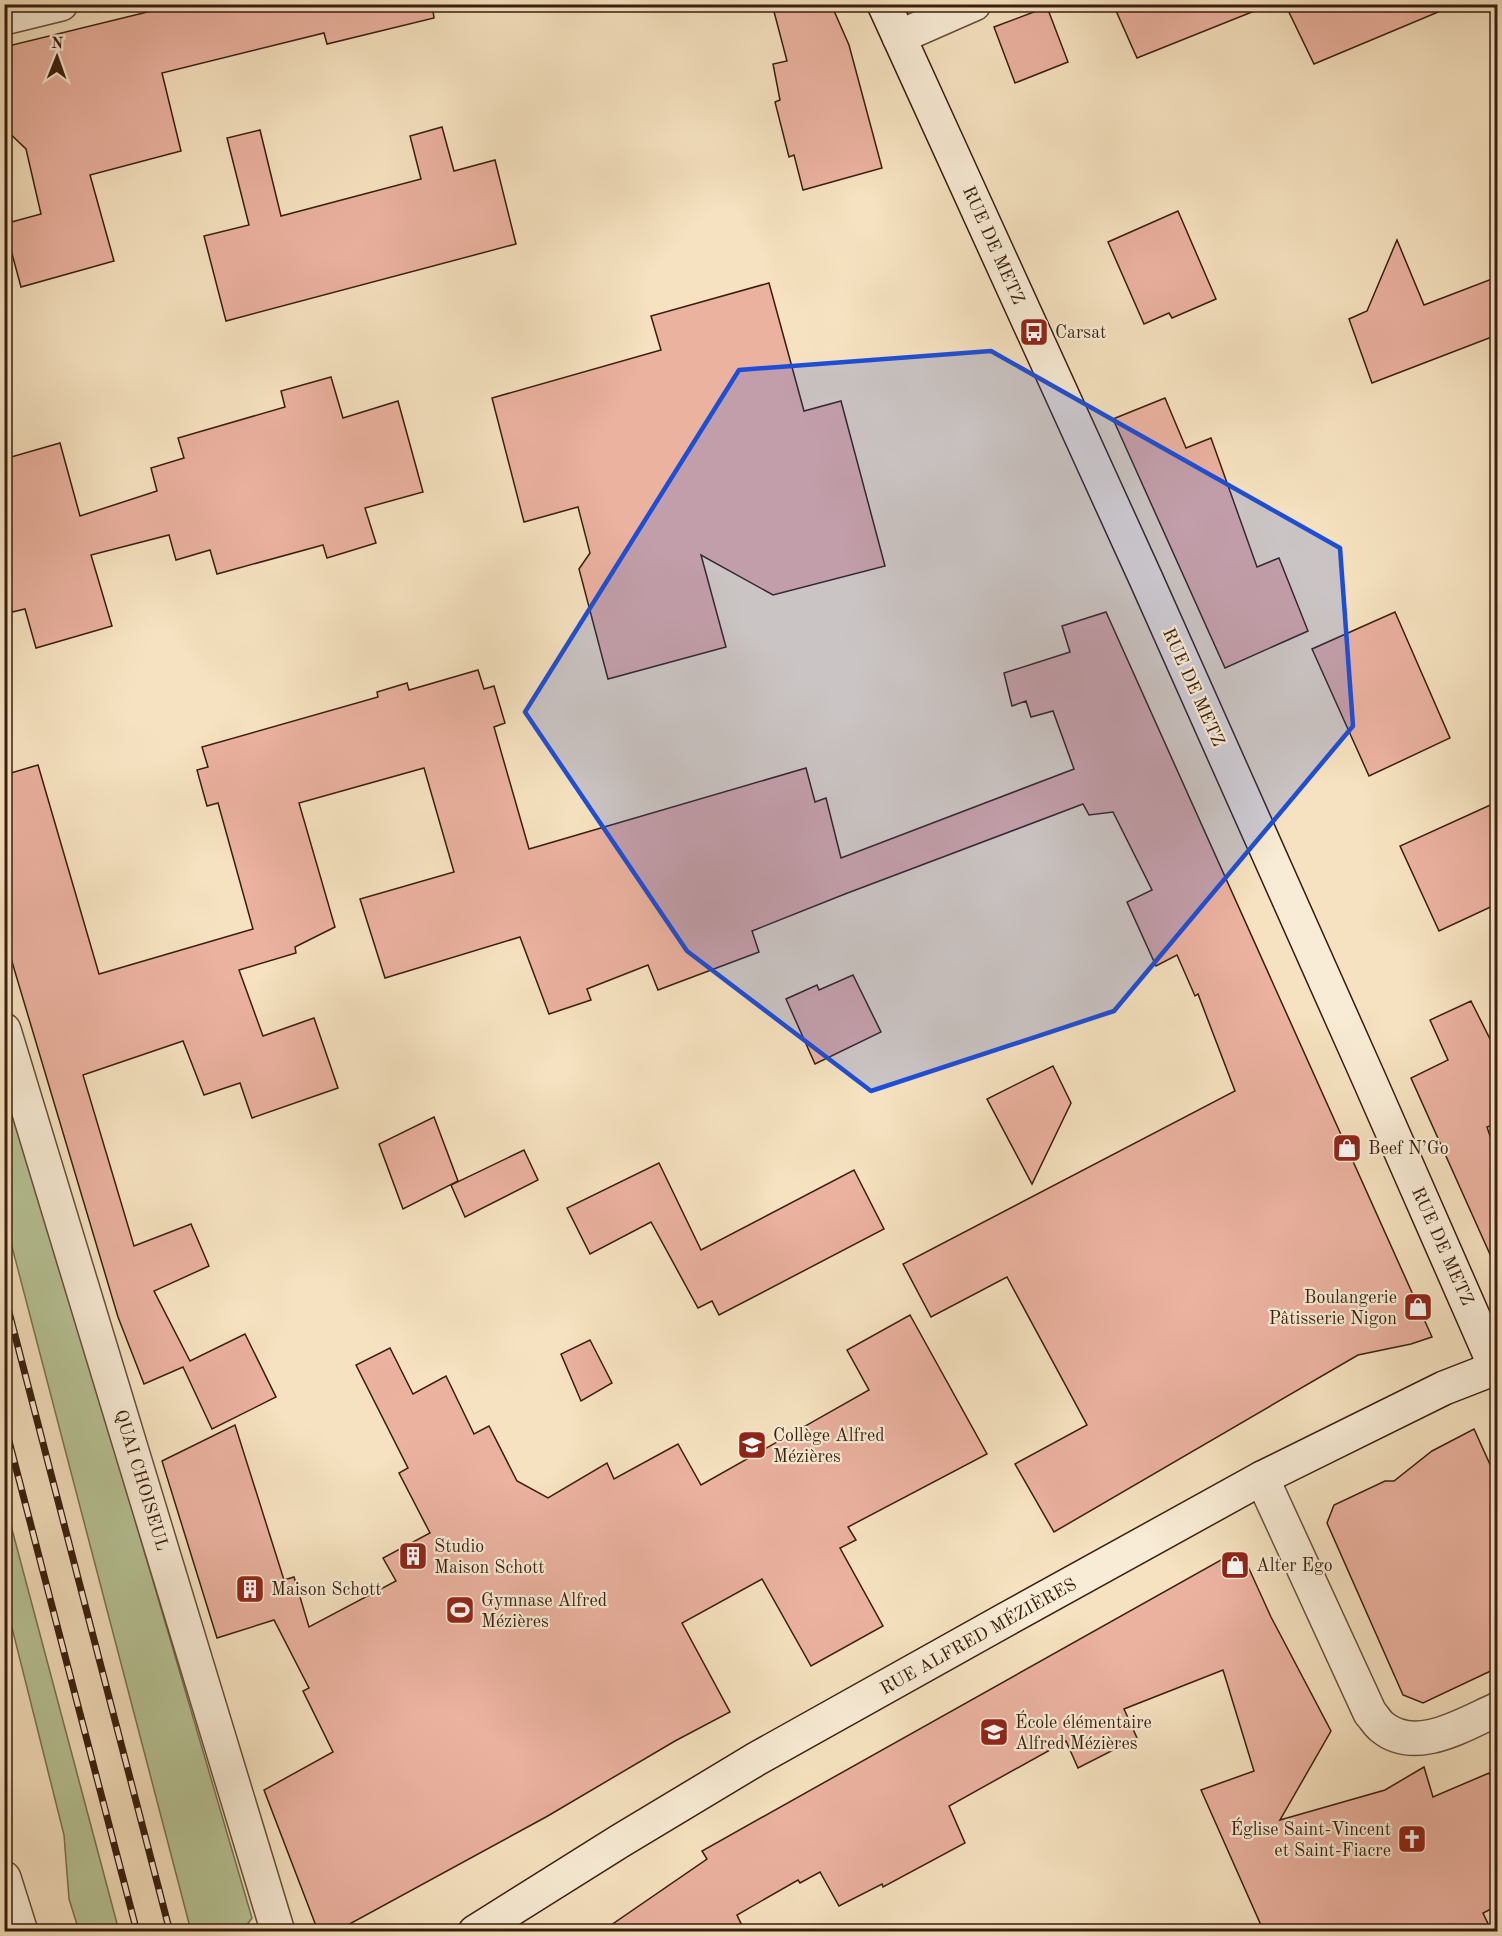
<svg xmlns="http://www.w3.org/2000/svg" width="1502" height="1936" font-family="'Old Standard TT',serif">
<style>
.green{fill:#b7c497;stroke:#787152;stroke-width:1.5}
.building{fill:#ebb2a0;stroke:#391e0e;stroke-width:1.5}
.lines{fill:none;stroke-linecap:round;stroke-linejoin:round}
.minor-casing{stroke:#684f3a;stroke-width:36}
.secondary-casing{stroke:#391e0e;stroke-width:36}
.minor{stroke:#f9ecd6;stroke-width:33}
.secondary{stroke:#f9ecd6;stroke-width:33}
.rail-casing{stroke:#391e0e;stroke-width:7}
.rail{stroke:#f9ecd6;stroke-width:4.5;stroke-dasharray:14;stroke-linecap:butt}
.marked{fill:#1d4ed8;fill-opacity:0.2;stroke:#1d4ed8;stroke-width:4.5;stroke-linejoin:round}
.labels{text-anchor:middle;stroke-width:4.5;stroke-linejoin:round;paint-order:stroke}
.street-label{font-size:18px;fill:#391e0e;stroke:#f9ecd6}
.poi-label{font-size:18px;fill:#391e0e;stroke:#f9ecd6;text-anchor:start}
</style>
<rect width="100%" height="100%" fill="#f6e2c0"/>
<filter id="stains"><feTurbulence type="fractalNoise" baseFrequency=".00333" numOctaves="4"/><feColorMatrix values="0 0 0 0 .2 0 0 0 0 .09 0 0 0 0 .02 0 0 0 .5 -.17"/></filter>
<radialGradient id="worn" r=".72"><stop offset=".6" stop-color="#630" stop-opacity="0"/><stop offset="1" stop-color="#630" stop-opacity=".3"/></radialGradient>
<g class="green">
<path d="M 4,1074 L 252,1918 L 242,1931 L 191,1931 L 5,1220 Z"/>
<path d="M 4,1503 L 5,1503 L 119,1931 L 79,1931 L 69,1899 L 64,1835 L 5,1600 Z"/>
</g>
<g class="building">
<path d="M 180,4 L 432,4 L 434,18 L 327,44 L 324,33 L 162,73 L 181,151 L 90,175 L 114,261 L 21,287 L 4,224 L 41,214 L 26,149 L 4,128 L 4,47 Z"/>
<path d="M 772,4 L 831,4 L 849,45 L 882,168 L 803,190 L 794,155 L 789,157 L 775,102 L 780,100 L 773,64 L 787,61 Z"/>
<path d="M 1113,4 L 1267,4 L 1267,6 L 1137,58 Z"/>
<path d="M 1285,4 L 1454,4 L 1455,5 L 1314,64 Z"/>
<path d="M 1047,7 L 1068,62 L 1015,83 L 994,27 Z"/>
<path d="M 442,127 L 454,171 L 495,160 L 516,244 L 226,321 L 204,236 L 249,225 L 227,138 L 260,130 L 281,216 L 421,179 L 410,136 Z"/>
<path d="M 1178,211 L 1216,299 L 1172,318 L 1169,313 L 1144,324 L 1108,242 Z"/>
<path d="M 1397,240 L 1424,305 L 1497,277 L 1497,335 L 1372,383 L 1349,319 L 1367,311 Z"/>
<path d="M 769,283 L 804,411 L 841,401 L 885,566 L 773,595 L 701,555 L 726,647 L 608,679 L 579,569 L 590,553 L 578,507 L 524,522 L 492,398 L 661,350 L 651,316 Z"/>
<path d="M 331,377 L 343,418 L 398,401 L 423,492 L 365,508 L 376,543 L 327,558 L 323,545 L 217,574 L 210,550 L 176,560 L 169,535 L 91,555 L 112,626 L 36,648 L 25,609 L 4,614 L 4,459 L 60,443 L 80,516 L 157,491 L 151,468 L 184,458 L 178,438 L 285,407 L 281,391 Z"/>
<path d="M 1165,398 L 1186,448 L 1211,438 L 1257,567 L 1279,558 L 1308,631 L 1225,668 L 1113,419 Z"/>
<path d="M 1106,612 L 1432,1337 L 1411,1344 L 1358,1355 L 1054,1532 L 1015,1464 L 1087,1425 L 1007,1277 L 931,1317 L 903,1264 L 1235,1091 L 1198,994 L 1195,996 L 1177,955 L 1156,966 L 1127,902 L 1152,890 L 1113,812 L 1089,815 L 1083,804 L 845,894 L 752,931 L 759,952 L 658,990 L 648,965 L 587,989 L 591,1000 L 549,1014 L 520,937 L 385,978 L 360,899 L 454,872 L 424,768 L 299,803 L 335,927 L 295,947 L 296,953 L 239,970 L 263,1036 L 314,1018 L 338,1088 L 252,1118 L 240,1083 L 204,1095 L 183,1041 L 83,1075 L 134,1246 L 191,1224 L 209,1266 L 154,1291 L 190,1361 L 245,1334 L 276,1397 L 212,1429 L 183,1367 L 144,1384 L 118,1317 L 4,935 L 4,775 L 38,765 L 99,974 L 253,929 L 218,803 L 207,806 L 197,770 L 208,767 L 202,747 L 378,697 L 377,692 L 407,683 L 409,690 L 478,670 L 484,689 L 494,686 L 505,723 L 494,727 L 529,849 L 806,768 L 815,802 L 826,798 L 841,858 L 1074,769 L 1053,711 L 1031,717 L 1026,701 L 1012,706 L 1004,673 L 1070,652 L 1062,626 Z"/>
<path d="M 1395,612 L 1450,738 L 1369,776 L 1312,649 Z"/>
<path d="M 1497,802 L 1497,904 L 1439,931 L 1400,846 Z"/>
<path d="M 853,975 L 881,1032 L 815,1064 L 786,999 L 817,985 L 819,990 Z"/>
<path d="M 1471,1001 L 1497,1053 L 1497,1124 L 1487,1127 L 1497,1157 L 1497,1270 L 1411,1078 L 1448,1060 L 1430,1020 Z"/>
<path d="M 1053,1066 L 1071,1103 L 1032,1184 L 987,1099 Z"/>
<path d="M 434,1117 L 458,1181 L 403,1209 L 379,1144 Z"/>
<path d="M 524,1150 L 538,1180 L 465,1217 L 451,1185 Z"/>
<path d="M 659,1163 L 701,1250 L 854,1170 L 884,1229 L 719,1315 L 712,1301 L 698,1308 L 651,1222 L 590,1254 L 567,1208 Z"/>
<path d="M 910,1315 L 987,1454 L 848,1527 L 856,1540 L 840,1548 L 883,1626 L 811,1666 L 762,1579 L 682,1623 L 730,1712 L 675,1741 L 546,1817 L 335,1932 L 316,1926 L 264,1790 L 333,1752 L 303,1691 L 309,1688 L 274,1620 L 217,1638 L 162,1461 L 235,1425 L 284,1580 L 294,1577 L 309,1627 L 396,1581 L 383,1558 L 430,1533 L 399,1473 L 408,1468 L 356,1365 L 390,1348 L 413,1394 L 446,1376 L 474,1434 L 489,1426 L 517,1481 L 548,1498 L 607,1463 L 614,1479 L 678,1444 L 701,1485 L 869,1390 L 847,1350 Z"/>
<path d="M 590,1340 L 612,1383 L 581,1401 L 561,1354 Z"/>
<path d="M 1474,1429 L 1497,1480 L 1497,1668 L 1423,1703 L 1403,1695 L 1327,1523 L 1334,1505 L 1385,1481 L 1394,1481 L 1432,1451 Z"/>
<path d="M 1228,1556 L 1246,1562 L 1271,1617 L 1331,1731 L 1280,1820 L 1385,1790 L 1424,1767 L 1433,1797 L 1489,1773 L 1497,1792 L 1497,1906 L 1483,1913 L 1492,1932 L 1264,1932 L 1201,1790 L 1254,1771 L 1223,1670 L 1124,1709 L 1137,1738 L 1078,1768 L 1066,1741 L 949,1806 L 965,1843 L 883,1887 L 882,1884 L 839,1906 L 820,1872 L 800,1883 L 798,1880 L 737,1915 L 745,1932 L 601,1932 L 707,1859 L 702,1851 Z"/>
</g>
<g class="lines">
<g class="minor-casing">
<g id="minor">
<path d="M 4,18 L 61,4"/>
<path d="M 899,37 L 974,4"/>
<path d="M 4,1030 L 278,1932"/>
<path d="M 1262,1478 L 1370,1713 C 1374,1717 1377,1723 1382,1727 C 1416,1755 1464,1724 1498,1709"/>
<path d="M 4,1878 L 21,1932"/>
</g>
</g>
<g class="secondary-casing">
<g id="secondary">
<path d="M 884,4 L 1146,579 L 1369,1079 L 1498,1373"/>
<path d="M 475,1932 L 620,1841 L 758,1758 L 1005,1620 L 1262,1478 L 1444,1388 L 1498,1367"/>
</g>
</g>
<use href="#minor" class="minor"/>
<use href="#secondary" class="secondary"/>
<g class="rail-casing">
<g id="rail">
<path d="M 4,1293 L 170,1932"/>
<path d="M 4,1422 L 137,1932"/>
</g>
</g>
<use href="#rail" class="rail"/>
</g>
<path class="marked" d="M 991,351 L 1340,548 L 1353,726 L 1114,1011 L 871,1091 L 687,951 L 525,712 L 739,370 Z"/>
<defs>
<g id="bus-square" transform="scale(1.5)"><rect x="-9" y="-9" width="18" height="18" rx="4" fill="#8f2418" stroke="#f9ecd6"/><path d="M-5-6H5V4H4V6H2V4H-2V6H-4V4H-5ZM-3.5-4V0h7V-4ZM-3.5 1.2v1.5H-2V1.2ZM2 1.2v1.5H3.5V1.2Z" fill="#fff"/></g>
<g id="shop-square" transform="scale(1.5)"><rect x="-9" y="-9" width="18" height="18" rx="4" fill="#8f2418" stroke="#f9ecd6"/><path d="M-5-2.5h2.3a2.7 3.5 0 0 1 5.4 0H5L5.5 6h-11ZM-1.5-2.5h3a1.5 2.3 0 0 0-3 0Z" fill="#fff"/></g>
<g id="school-square" transform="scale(1.5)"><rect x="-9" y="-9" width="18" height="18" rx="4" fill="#8f2418" stroke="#f9ecd6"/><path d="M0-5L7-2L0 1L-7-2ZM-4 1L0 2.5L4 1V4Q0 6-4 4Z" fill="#fff"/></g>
<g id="building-square" transform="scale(1.5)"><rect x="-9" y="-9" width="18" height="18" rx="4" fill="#8f2418" stroke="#f9ecd6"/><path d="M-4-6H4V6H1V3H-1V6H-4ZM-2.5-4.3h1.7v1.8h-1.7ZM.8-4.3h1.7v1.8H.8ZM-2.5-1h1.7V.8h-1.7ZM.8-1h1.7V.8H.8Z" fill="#fff"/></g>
<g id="stadium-square" transform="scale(1.5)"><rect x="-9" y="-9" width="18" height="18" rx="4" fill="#8f2418" stroke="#f9ecd6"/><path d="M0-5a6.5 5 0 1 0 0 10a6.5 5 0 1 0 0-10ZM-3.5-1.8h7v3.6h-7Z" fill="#fff"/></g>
<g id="church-square" transform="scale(1.5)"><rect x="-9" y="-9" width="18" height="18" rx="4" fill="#8f2418" stroke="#f9ecd6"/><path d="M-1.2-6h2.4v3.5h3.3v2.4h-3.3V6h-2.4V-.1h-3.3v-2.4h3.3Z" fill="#fff"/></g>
</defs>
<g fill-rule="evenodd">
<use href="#bus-square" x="1034" y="332"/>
<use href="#shop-square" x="1347" y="1148"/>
<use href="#shop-square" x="1418" y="1307"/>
<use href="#school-square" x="752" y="1445"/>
<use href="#building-square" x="413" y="1556"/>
<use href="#shop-square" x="1235" y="1565"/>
<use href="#building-square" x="250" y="1589"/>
<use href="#stadium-square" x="460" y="1610"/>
<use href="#school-square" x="994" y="1732"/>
<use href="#church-square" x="1412" y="1839"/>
</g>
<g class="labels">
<g class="street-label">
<text transform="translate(994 245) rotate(66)" y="6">RUE DE METZ</text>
<text transform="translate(1194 687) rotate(66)" y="6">RUE DE METZ</text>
<text transform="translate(1443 1246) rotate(66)" y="6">RUE DE METZ</text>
<text transform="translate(142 1480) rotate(73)" y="6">QUAI CHOISEUL</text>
<text transform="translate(978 1636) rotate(-29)" y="6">RUE ALFRED MÉZIÈRES</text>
</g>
<g class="poi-label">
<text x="1055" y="338">Carsat</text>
<text x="1368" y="1154">Beef N’Go</text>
<text x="1397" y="1303" text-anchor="end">Boulangerie<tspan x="1397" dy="21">Pâtisserie Nigon</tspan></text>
<text x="773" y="1441">Collège Alfred<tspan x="773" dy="21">Mézières</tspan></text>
<text x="434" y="1552">Studio<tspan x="434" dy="21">Maison Schott</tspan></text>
<text x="1256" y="1571">Alter Ego</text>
<text x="271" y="1595">Maison Schott</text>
<text x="481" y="1606">Gymnase Alfred<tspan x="481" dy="21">Mézières</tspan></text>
<text x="1015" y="1728">École élémentaire<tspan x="1015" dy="21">Alfred Mézières</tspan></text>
<text x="1391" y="1835" text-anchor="end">Église Saint-Vincent<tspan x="1391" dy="21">et Saint-Fiacre</tspan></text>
</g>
</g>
<rect width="1502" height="1936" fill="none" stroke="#f6e2c0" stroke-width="24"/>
<rect x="6" y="6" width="1490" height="1924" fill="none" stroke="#391e0e" stroke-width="3"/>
<rect x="12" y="12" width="1478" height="1912" fill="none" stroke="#391e0e" stroke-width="1.5"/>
<g transform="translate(57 57) rotate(1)" stroke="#f9ecd6" stroke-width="4.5" paint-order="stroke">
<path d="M0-4.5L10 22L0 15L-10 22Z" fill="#391e0e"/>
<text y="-9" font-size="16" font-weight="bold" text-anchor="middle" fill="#391e0e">N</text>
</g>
<rect width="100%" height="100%" filter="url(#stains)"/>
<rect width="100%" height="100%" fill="url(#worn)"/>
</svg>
